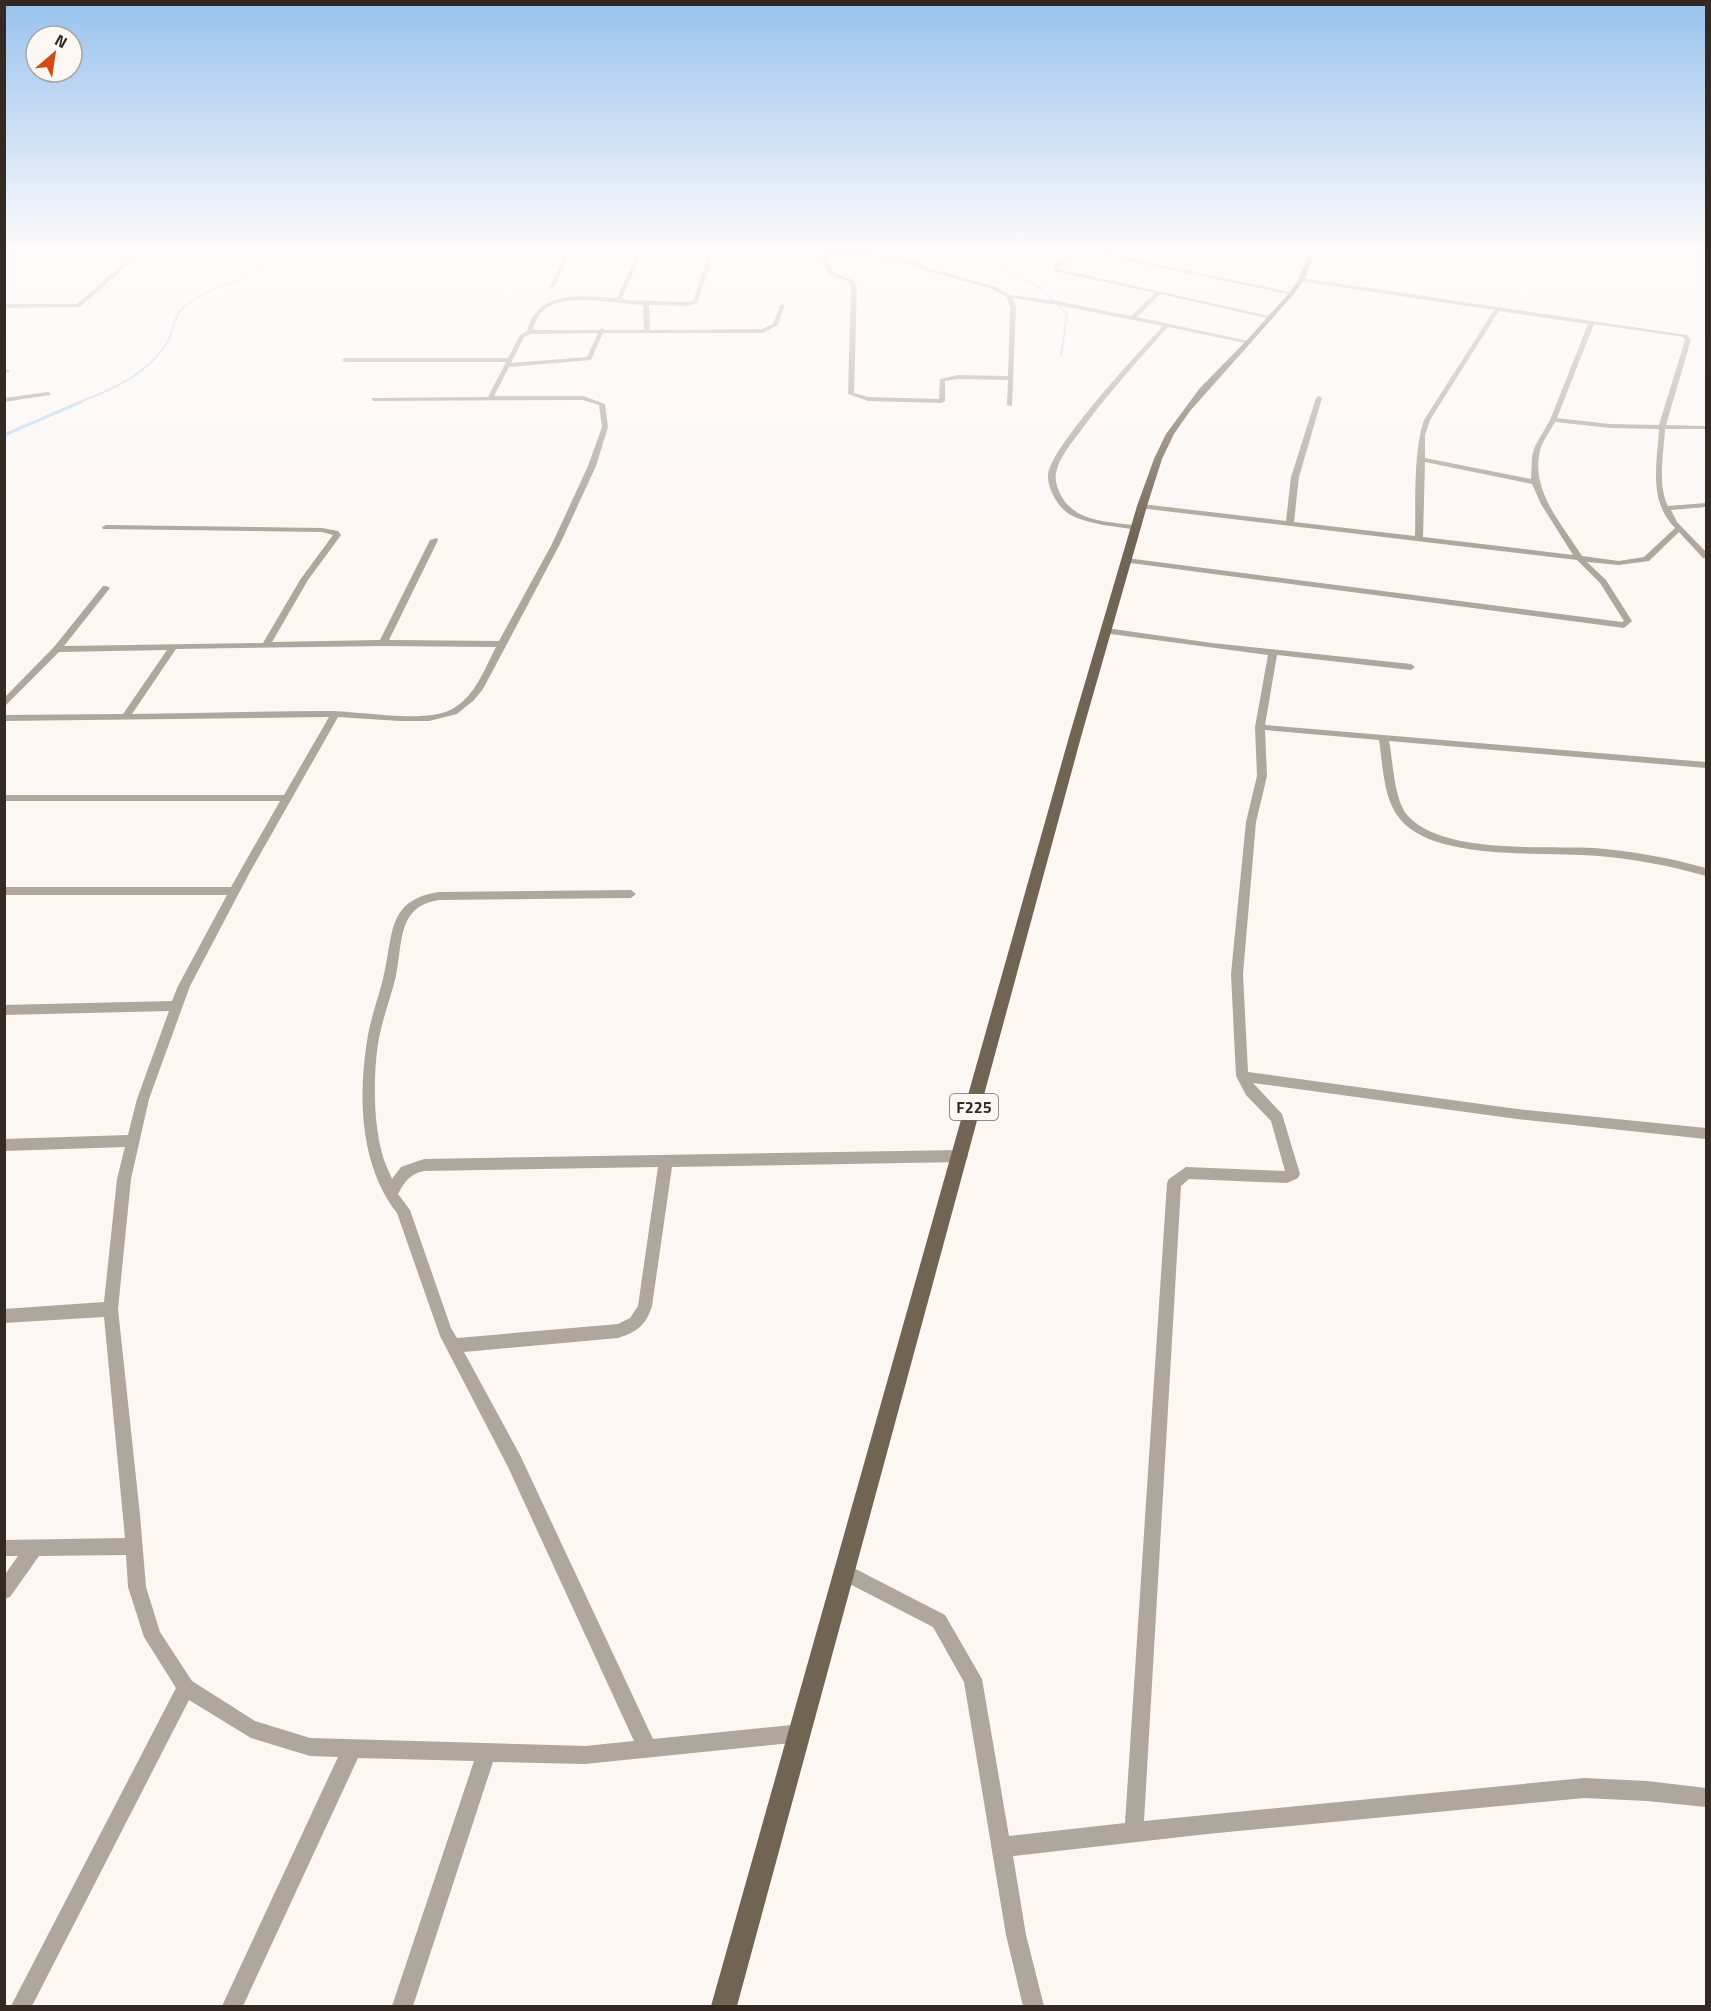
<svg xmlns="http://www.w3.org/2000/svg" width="1711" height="2011" font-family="'Titillium Web',sans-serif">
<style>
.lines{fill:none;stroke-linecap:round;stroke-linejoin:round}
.stream-far1{stroke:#c0d6f7;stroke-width:2}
.stream{stroke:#c0d6f7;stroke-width:3}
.street{fill:#afa69c;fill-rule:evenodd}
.primary{fill:#726452;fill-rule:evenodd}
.labels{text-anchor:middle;stroke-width:4.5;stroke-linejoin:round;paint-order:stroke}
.shield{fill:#fcf7f3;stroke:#706861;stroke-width:1.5}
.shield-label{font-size:16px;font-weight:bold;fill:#342a23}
</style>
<rect width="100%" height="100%" fill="#fcf7f3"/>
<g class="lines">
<g class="stream-far1">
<path d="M 994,253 L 1006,270 L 1040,287 L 1067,314 L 1061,356"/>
<path d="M 77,403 C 112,390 148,374 168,341 C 173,332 173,319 180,311 C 198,292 230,284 254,273 L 259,264 L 251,253"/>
</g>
<path class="stream" d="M 4,435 L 81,402"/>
<g class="street">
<path d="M 136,253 L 141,253 L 80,307 L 4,308 L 4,304 L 77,304 Z"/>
<path d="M 566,253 L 571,253 L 554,287 L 549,288 Z"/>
<path d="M 637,253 L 642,253 L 622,298 L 625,300 L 687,302 L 693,301 L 709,253 L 714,253 L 697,303 L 687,306 L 649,305 L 650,330 L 762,329 L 773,324 L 780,305 L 785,304 L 778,325 L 763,333 L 603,333 L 591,360 L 509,367 L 494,396 L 583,396 L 605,404 L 608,427 L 596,466 L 560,544 L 483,689 L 474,700 L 457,714 L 429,721 L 400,721 L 338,717 L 250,872 L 190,986 L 149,1099 L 131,1179 L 118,1309 L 140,1515 L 146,1587 L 160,1632 L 192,1681 L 255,1721 L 310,1738 L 585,1746 L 634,1741 L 508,1467 L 440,1336 L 397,1213 C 360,1166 358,1098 367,1041 C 370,1020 378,999 383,979 C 394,937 385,900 439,892 L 631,890 L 636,894 L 631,898 L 439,900 C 397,906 403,943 396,976 C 391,997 383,1017 379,1038 C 373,1072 373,1120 382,1153 C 384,1162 389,1171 392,1179 L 401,1167 L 424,1159 L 961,1150 L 966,1152 L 968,1156 L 966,1160 L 961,1162 L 672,1167 L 652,1306 C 646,1325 637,1332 618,1338 L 464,1352 L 520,1455 L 653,1739 L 801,1724 L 808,1726 L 810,1733 L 808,1740 L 801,1742 L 585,1764 L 493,1762 L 413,2006 L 392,2006 L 474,1761 L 358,1758 L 243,2006 L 222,2006 L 338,1757 L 310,1756 L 251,1738 L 189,1700 L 32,2006 L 11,2006 L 176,1688 L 144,1637 L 128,1587 L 126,1555 L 39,1556 L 10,1597 L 4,1599 L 4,1576 L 18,1556 L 4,1556 L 4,1540 L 125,1538 L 104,1317 L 4,1323 L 4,1309 L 104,1302 L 117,1179 L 125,1147 L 4,1151 L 4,1139 L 128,1135 L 137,1099 L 169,1011 L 4,1015 L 4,1005 L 172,1001 L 178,986 L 227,895 L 4,895 L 4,887 L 231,887 L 280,801 L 4,801 L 4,795 L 284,795 L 329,717 L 4,721 L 4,715 L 123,714 L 167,650 L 59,652 L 4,707 L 4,698 L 54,647 L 103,586 L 106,586 L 110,588 L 64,646 L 263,643 L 300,580 L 333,535 L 322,532 L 103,529 L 102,527 L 106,525 L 322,528 L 338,531 L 341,535 L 308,580 L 272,642 L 380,640 L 430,540 L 437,538 L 438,540 L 389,640 L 499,641 L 552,544 L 588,466 L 602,427 L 599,405 L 583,400 L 374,401 L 372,400 L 372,398 L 488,397 L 506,362 L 345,362 L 342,360 L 345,358 L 508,358 L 520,335 L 527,331 C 538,288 582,297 617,298 ZM 588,300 L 643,305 L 644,330 L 605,330 L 602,328 L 599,330 L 533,330 C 540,301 562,300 588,300 ZM 598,333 L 587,357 L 511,363 L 524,337 L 531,334 ZM 383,646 L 496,647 C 485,668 475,697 452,709 C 425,724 361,711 329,711 C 264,711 198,713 132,714 L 176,649 ZM 658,1167 L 638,1306 L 630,1318 L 618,1324 L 457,1338 L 451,1328 L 410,1210 L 398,1194 C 405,1181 410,1174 424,1171 Z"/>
<path d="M 845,253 L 899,255 L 928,268 L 996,287 L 1010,295 L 1057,301 L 1131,316 L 1155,293 L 1053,271 L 1054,265 L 1070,253 L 1076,253 L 1058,269 L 1274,317 L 1271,319 L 1160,294 L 1137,317 L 1253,342 L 1250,344 L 1168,327 C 1137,361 1106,396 1079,433 C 1070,445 1059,458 1056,473 C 1054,483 1061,499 1069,506 C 1085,523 1117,522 1139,526 L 1139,530 L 1136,530 C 1115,526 1088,525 1069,514 C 1058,507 1047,488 1048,475 C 1051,446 1140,351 1163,326 L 1057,305 L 1013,298 L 1016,307 L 1012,406 L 1007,405 L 1008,380 L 958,379 L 945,381 L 945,401 L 942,403 L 868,401 L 848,394 L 851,286 L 849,282 L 830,275 L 818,254 ZM 825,256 L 898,259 L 924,270 L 992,289 L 1007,297 L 1010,307 L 1008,376 L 958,375 L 940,379 L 939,399 L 868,397 L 854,393 L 857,286 L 853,280 L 834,273 Z"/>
<path d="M 1092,253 L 1103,253 L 1295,293 L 1292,295 Z"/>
<path d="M 1301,278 L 1687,335 L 1691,340 L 1666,425 L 1704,426 L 1706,427 L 1706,429 L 1665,429 C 1664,452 1657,485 1668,506 L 1706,503 L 1706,507 L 1671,510 L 1677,522 L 1706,552 L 1706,558 L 1703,558 L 1679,532 L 1649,561 L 1619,565 L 1587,562 L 1606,580 L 1632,621 L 1624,628 L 1123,562 L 1122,560 L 1126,558 L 1622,622 L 1624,621 L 1600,583 L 1577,560 L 1139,508 L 1138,506 L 1142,504 L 1286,521 L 1291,477 L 1316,398 L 1319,396 L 1322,398 L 1299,477 L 1294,522 L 1415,536 C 1416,500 1413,452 1424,420 L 1494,310 L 1299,281 ZM 1499,311 L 1588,324 L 1550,420 L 1535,446 L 1532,456 L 1531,479 L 1425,458 L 1425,435 L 1430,420 ZM 1594,324 L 1683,337 L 1685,340 L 1659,425 L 1610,424 L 1557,418 ZM 1555,422 L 1610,428 L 1659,429 C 1657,463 1648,501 1675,528 L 1644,557 L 1619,561 L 1582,556 C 1563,526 1533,493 1539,456 C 1540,444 1549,433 1555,422 ZM 1425,462 L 1532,484 L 1541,504 L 1573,555 L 1423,537 Z"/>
<path d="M 4,368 L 10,371 L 4,374 Z"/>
<path d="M 48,392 L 51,394 L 50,395 L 4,402 L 4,398 Z"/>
<path d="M 1106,628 L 1212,643 L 1411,664 L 1415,667 L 1411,670 L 1277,655 L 1265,725 L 1706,762 L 1706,768 L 1389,741 C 1393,761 1394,801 1408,816 C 1444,855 1544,845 1594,848 C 1632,851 1670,858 1706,868 L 1706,876 C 1671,866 1635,859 1598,856 C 1547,851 1434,862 1400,819 C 1383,799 1383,765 1379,740 L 1265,730 L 1267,776 L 1256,822 L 1243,974 L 1248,1072 L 1517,1109 L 1706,1128 L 1706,1139 L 1517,1119 L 1253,1083 L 1282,1114 L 1300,1174 L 1298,1178 L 1287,1183 L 1189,1179 L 1181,1186 L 1144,1821 L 1584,1778 L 1647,1781 L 1706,1788 L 1706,1807 L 1647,1801 L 1584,1798 L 1207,1834 L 1013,1856 L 1026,1935 L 1044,2006 L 1023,2006 L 1006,1935 L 964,1682 L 933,1627 L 838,1578 L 835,1572 L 838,1566 L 844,1563 L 945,1615 L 982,1679 L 1009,1836 L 1125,1823 L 1167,1183 L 1169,1179 L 1186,1167 L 1285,1171 L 1271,1121 L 1246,1095 L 1236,1076 L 1231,974 L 1246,822 L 1257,776 L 1255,727 L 1268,655 L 1103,633 L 1103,629 Z"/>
</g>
<path class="primary" d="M 1309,253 L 1315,253 L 1304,280 L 1294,294 L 1190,411 L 1174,434 L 1162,459 L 1147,506 L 1081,737 L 737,2006 L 711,2006 L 1069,737 L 1137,506 L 1154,459 L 1166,434 L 1200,388 L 1247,340 L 1290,292 L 1298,280 Z"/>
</g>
<linearGradient id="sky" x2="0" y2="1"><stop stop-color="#98c2ee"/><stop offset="0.47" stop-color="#fefbfa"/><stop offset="1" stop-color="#fefbfa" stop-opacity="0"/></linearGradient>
<rect width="1711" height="535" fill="url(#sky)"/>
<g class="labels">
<rect class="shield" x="950" y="1094" width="48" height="26" rx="4.5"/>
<g class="shield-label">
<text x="974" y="1113">F225</text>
</g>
</g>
<rect width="1711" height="2011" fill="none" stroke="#342a23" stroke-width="12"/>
<g transform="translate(54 54) rotate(29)"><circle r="28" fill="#fcf7f3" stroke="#aca5a0" stroke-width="1.5"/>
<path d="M0-4.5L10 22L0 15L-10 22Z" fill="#d24c12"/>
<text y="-9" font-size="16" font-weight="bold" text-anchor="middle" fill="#342a23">N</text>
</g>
</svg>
